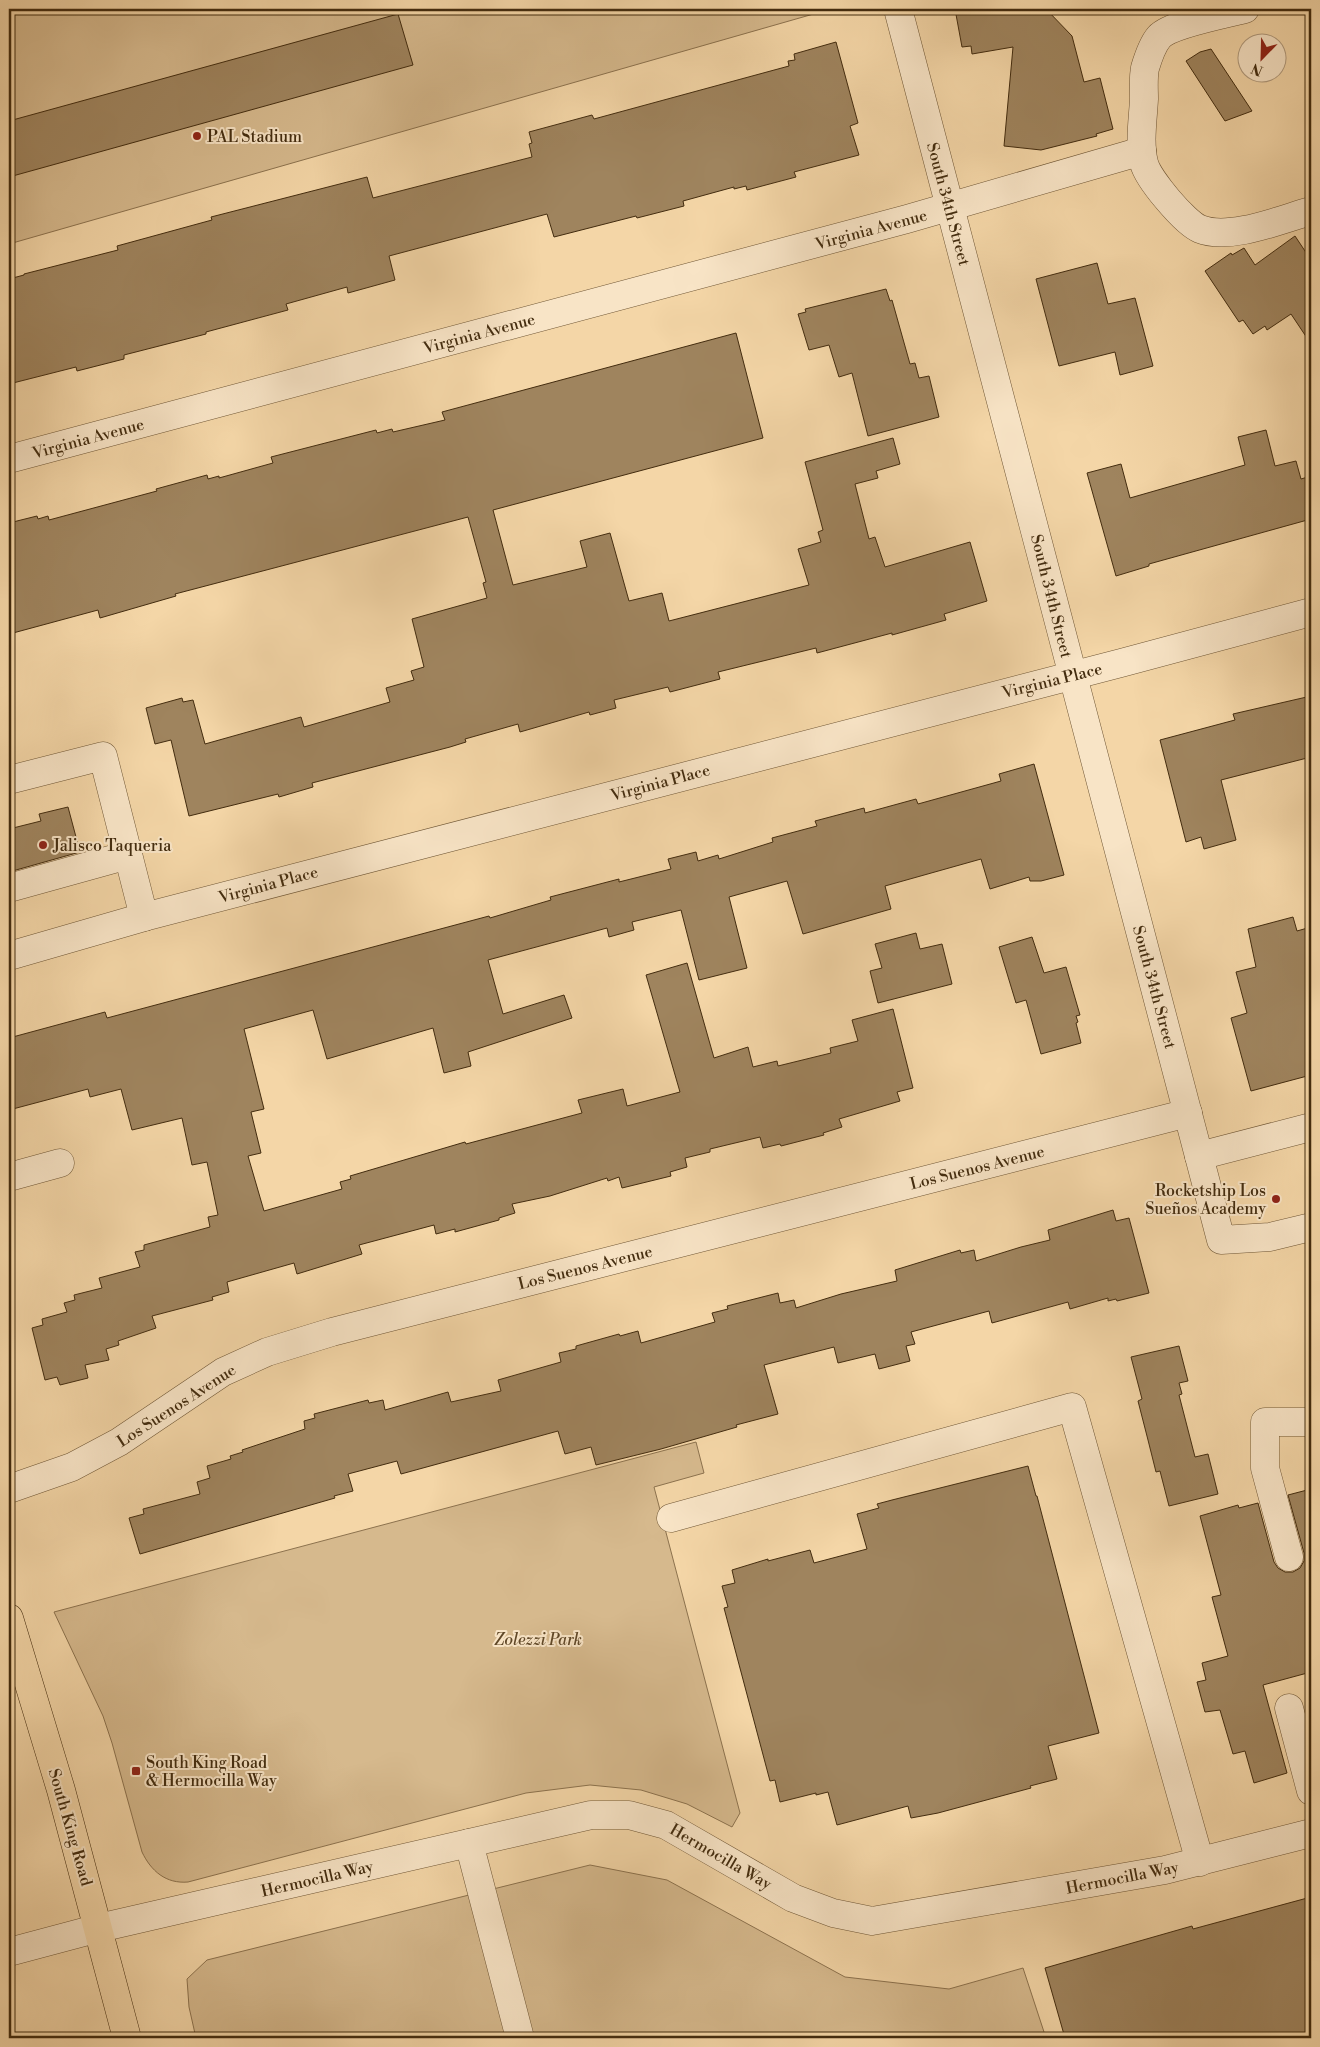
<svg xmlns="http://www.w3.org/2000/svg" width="1320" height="2047" font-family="'Libre Bodoni',serif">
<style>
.green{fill:#d6b98d;stroke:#8c724e}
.building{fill:#9f845e;stroke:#432c0f}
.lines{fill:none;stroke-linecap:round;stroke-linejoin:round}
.minor-casing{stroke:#6f5635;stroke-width:29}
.major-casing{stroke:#432c0f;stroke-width:29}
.minor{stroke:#f8e4c6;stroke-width:28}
.major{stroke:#f4d6a7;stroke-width:28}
.poi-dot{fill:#8f2418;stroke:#f8e4c6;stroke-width:2}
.labels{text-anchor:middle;stroke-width:4;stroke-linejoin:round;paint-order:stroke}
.poi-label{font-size:16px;fill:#432c0f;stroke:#f8e4c6;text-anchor:start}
.street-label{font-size:16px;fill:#432c0f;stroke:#f8e4c6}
.park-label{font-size:16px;font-style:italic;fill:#604828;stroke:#f8e4c6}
</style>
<rect width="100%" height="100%" fill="#f4d6a7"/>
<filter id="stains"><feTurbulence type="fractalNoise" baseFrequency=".004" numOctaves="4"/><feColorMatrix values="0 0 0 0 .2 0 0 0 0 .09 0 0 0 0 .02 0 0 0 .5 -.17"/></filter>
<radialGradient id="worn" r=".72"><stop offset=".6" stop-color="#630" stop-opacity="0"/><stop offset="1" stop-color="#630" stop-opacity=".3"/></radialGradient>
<g class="green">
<path d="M 9,9 L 831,9 L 9,244 Z"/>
<path d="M 696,1442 L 704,1473 L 654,1487 L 740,1813 L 732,1827 L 687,1804 L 641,1790 L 590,1785 L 526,1793 L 188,1882 C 166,1884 151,1871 142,1852 L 112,1743 L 103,1716 L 54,1612 Z"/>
<path d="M 590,1865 L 667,1880 L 845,1977 L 949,1989 L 1023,1968 L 1046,2038 L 196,2038 L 189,2007 L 187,1979 L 207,1960 Z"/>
</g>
<g class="building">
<path d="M 955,9 L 1046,9 L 1072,36 L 1084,82 L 1100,78 L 1113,129 L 1096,134 L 1097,136 L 1041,150 L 1004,146 L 1013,47 L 972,54 L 971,46 L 962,47 Z"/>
<path d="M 398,14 L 413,65 L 9,177 L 9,121 Z"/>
<path d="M 836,42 L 858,123 L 850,126 L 859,155 L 794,172 L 796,177 L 747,190 L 746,186 L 734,189 L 734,187 L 683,201 L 684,206 L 637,218 L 636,216 L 554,237 L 547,214 L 389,256 L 395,280 L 348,293 L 347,287 L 286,304 L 288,310 L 206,332 L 206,334 L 124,355 L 124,359 L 77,371 L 76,367 L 9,384 L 9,279 L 24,275 L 24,274 L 118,250 L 117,246 L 212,220 L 211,217 L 367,177 L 373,198 L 532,157 L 529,144 L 532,143 L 529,132 L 592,115 L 594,119 L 789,66 L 788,61 L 795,60 L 794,54 Z"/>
<path d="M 1211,49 L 1252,111 L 1225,121 L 1186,61 L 1200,52 Z"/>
<path d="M 1295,236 L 1311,260 L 1311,344 L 1291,314 L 1267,330 L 1265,326 L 1253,334 L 1243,320 L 1239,322 L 1205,271 L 1231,253 L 1232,255 L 1244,248 L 1255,265 Z"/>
<path d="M 1097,263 L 1108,304 L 1135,298 L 1153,366 L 1120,375 L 1115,352 L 1059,366 L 1036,279 Z"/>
<path d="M 886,289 L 890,301 L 892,300 L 910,364 L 915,363 L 919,378 L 929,376 L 939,417 L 868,436 L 852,373 L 839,377 L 829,345 L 809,350 L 798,314 L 806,312 L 805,309 Z"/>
<path d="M 736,333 L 763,438 L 493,510 L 513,585 L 587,567 L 580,541 L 610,533 L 629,601 L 662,593 L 669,621 L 809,585 L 798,549 L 821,542 L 818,532 L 823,530 L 805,462 L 893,438 L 900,464 L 876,471 L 878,478 L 855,484 L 869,539 L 875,537 L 885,567 L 970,542 L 987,601 L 944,614 L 946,620 L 892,635 L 892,633 L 817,653 L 816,648 L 718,672 L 720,679 L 670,692 L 668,687 L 614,700 L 616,708 L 590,715 L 589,712 L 520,732 L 518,724 L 465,739 L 466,742 L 450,747 L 312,783 L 313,787 L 279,797 L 278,794 L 189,816 L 171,740 L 155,744 L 146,708 L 182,698 L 183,702 L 193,700 L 205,744 L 301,717 L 304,727 L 390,702 L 386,688 L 414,680 L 411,671 L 424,667 L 412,619 L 487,598 L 483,583 L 486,582 L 468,517 L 175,594 L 176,596 L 100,618 L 98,610 L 13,633 L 9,616 L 9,523 L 37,516 L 38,519 L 48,516 L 49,520 L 157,491 L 156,489 L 207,475 L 208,479 L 219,476 L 219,478 L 273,463 L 271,457 L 376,430 L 377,433 L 392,429 L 393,432 L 445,420 L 442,412 Z"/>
<path d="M 1266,430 L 1275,466 L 1296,461 L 1301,479 L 1311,476 L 1311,519 L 1149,564 L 1149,566 L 1116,576 L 1087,473 L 1121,464 L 1130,498 L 1245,465 L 1238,437 Z"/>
<path d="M 1311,696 L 1311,757 L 1221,780 L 1236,840 L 1204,849 L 1201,837 L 1186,842 L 1160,740 L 1235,720 L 1233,714 Z"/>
<path d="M 1034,764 L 1064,875 L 1041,881 L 1030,881 L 1029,877 L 990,889 L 981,859 L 885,886 L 891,909 L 803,934 L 787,881 L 729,897 L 747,968 L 699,980 L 681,910 L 632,922 L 634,930 L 609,937 L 607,928 L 488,960 L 503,1014 L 564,995 L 572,1018 L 468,1052 L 471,1066 L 444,1073 L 433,1028 L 327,1059 L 313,1010 L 244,1029 L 264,1109 L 251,1112 L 261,1153 L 248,1156 L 264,1211 L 342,1189 L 340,1182 L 351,1179 L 350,1176 L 465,1142 L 466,1144 L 582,1113 L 578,1100 L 623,1089 L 627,1106 L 680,1092 L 646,975 L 687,963 L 714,1058 L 748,1047 L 753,1067 L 777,1061 L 778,1066 L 831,1053 L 830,1048 L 858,1041 L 852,1020 L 893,1009 L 913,1088 L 897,1092 L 900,1101 L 839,1119 L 842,1127 L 823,1133 L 824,1135 L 781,1146 L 780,1144 L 763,1148 L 760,1137 L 710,1149 L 710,1152 L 685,1158 L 687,1167 L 670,1172 L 671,1176 L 622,1188 L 619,1177 L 608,1181 L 607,1178 L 550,1196 L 512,1204 L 515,1213 L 499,1218 L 499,1220 L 455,1232 L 455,1229 L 436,1234 L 434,1225 L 359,1245 L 362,1254 L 297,1274 L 294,1263 L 227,1282 L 229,1292 L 212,1297 L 213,1300 L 152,1316 L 156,1328 L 118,1341 L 119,1345 L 106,1349 L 109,1360 L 85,1365 L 88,1378 L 60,1385 L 57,1377 L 45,1380 L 32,1328 L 43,1325 L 42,1319 L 67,1312 L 64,1303 L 75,1300 L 74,1295 L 102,1288 L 99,1278 L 140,1267 L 135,1252 L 144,1250 L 144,1245 L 210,1227 L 208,1217 L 218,1215 L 207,1162 L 192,1165 L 182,1118 L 132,1130 L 121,1089 L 90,1097 L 88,1089 L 9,1110 L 9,1038 L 105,1012 L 107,1018 L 489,916 L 490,918 L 551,900 L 550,897 L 619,879 L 619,882 L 671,869 L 668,859 L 696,852 L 698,861 L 718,855 L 719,859 L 773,842 L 772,838 L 817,826 L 815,821 L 864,808 L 865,813 L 916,799 L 918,804 L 1001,781 L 999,774 Z"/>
<path d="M 68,807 L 80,852 L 9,872 L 9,829 L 41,821 L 39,814 Z"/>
<path d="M 1293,917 L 1297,931 L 1311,927 L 1311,1075 L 1251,1091 L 1231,1018 L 1247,1013 L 1236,972 L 1256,967 L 1248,929 Z"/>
<path d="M 916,933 L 920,949 L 942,944 L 952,984 L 878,1003 L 870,971 L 882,968 L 875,944 Z"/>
<path d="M 1032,937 L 1044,973 L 1066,967 L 1080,1015 L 1076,1016 L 1078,1022 L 1076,1023 L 1081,1043 L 1041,1054 L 1026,1000 L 1016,1003 L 999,947 Z"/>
<path d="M 1113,1210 L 1116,1221 L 1129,1218 L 1149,1293 L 1117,1301 L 1116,1299 L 1108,1301 L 1108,1298 L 1070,1309 L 1068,1302 L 992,1323 L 989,1311 L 911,1332 L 915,1344 L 906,1346 L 910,1361 L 879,1369 L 875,1354 L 838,1363 L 834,1347 L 764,1365 L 778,1414 L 736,1425 L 737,1427 L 661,1449 L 596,1465 L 591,1447 L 565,1454 L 558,1431 L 401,1474 L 397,1461 L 348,1474 L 353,1491 L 334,1496 L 335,1498 L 140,1554 L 129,1518 L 144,1514 L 143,1509 L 200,1494 L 197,1482 L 210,1478 L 207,1466 L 231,1459 L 230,1456 L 243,1452 L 242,1450 L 305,1429 L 304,1421 L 315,1418 L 314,1414 L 368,1400 L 369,1403 L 383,1400 L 385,1410 L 448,1392 L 451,1402 L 501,1391 L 498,1380 L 561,1362 L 559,1353 L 576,1349 L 576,1346 L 619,1334 L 620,1336 L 638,1331 L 641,1343 L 715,1322 L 712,1313 L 728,1309 L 727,1306 L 778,1293 L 780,1303 L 794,1300 L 796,1308 L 841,1294 L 897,1281 L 895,1270 L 960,1250 L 961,1253 L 974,1250 L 976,1261 L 1021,1247 L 1050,1240 L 1048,1230 Z"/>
<path d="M 1179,1346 L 1188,1381 L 1179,1383 L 1182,1394 L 1179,1395 L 1195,1457 L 1208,1454 L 1218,1494 L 1169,1506 L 1160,1471 L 1156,1472 L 1148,1440 L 1138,1401 L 1142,1399 L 1131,1357 Z"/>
<path d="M 1028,1466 L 1036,1496 L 1037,1496 L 1099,1733 L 1048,1746 L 1057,1779 L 1030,1786 L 1031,1788 L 938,1813 L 911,1818 L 908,1806 L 837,1825 L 828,1792 L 816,1795 L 816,1793 L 780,1802 L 775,1780 L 770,1781 L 724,1608 L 728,1607 L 722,1586 L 735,1583 L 732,1570 L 768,1559 L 768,1561 L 810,1550 L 814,1563 L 867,1549 L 857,1514 L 879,1508 L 877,1504 L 892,1500 Z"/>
<path d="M 1311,1489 L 1311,1672 L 1263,1685 L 1287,1773 L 1254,1783 L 1245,1751 L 1233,1754 L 1220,1710 L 1205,1712 L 1197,1682 L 1206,1680 L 1202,1663 L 1228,1656 L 1212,1597 L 1221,1595 L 1200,1516 L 1238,1505 L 1239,1508 L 1258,1503 L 1274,1562 L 1278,1568 L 1285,1572 L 1293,1572 L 1300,1568 L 1304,1561 L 1304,1553 L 1288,1495 Z"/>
<path d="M 1311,1897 L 1311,2034 L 1295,2038 L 1065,2038 L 1045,1968 L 1192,1926 L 1193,1929 Z"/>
</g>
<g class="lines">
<g class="minor-casing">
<g id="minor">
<path d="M 898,9 L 1221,1240 L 1270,1237 L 1311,1227"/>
<path d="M 1245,9 C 1226,14 1171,24 1159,37 C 1152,45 1148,58 1145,68 C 1143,78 1144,89 1144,99 C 1143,119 1139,143 1144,163 C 1148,179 1185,223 1200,229 C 1230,241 1282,219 1311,211"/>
<path d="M 9,459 L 907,219 L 1142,151"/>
<path d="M 9,780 L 103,756 L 144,917"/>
<path d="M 9,888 L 128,855"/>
<path d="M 9,956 L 144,917 L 1121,663 L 1311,612"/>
<path d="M 1199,1156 L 1311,1127"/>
<path d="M 9,1177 L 60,1163"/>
<path d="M 9,1489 L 72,1467 L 119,1442 L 223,1372 L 267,1352 L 332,1332 L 1188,1113"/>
<path d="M 671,1518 L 1072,1407 L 1200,1862"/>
<path d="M 1289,1557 L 1265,1468 L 1265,1422 L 1311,1422"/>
<path d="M 1289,1708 L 1311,1791"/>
<path d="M 469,1843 L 520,2038"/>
<path d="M 9,1952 L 99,1928 L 591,1815 L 629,1815 L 666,1825 L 793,1898 L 833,1913 L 872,1921 L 1165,1870 L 1311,1833"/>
</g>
</g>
<g class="major-casing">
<path id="major" d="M 9,1618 L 61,1790 L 127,2038"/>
</g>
<use href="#minor" class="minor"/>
<use href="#major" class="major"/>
</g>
<g class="poi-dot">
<circle cx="197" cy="136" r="5"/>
<circle cx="43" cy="845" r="5"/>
<circle cx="1276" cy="1199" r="5"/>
<rect x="131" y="1766" width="10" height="10" rx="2.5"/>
</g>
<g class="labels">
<g class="poi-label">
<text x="207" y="142">PAL Stadium</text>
<text x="53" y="851">Jalisco Taqueria</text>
<text x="1266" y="1196" text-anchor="end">Rocketship Los<tspan x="1266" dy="18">Sueños Academy</tspan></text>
<text x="146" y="1768">South King Road<tspan x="146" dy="18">&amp; Hermocilla Way</tspan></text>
</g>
<g class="street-label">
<text transform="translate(949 204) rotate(75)" y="6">South 34th Street</text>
<text transform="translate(871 229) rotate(-15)" y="6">Virginia Avenue</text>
<text transform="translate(479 333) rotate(-15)" y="6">Virginia Avenue</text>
<text transform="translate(88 438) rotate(-15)" y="6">Virginia Avenue</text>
<text transform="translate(1052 596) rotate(76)" y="6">South 34th Street</text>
<text transform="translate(1052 680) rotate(-14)" y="6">Virginia Place</text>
<text transform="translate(660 782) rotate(-15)" y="6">Virginia Place</text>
<text transform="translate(268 884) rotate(-15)" y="6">Virginia Place</text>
<text transform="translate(1155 987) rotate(75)" y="6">South 34th Street</text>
<text transform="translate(977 1167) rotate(-14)" y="6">Los Suenos Avenue</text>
<text transform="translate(585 1267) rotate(-14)" y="6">Los Suenos Avenue</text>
<text transform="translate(176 1405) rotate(-33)" y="6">Los Suenos Avenue</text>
<text transform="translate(71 1827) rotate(74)" y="6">South King Road</text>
<text transform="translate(721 1856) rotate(30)" y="6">Hermocilla Way</text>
<text transform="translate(1122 1877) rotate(-11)" y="6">Hermocilla Way</text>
<text transform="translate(317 1878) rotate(-13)" y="6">Hermocilla Way</text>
</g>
<g class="park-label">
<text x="538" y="1645">Zolezzi Park</text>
</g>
</g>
<rect width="1320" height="2047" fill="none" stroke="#f4d6a7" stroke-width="30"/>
<rect x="10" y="10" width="1300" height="2027" fill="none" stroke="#432c0f" stroke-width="2.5"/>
<rect x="15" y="15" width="1290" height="2017" fill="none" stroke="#432c0f"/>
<g transform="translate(1262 58) rotate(203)"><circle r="24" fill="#f8e4c6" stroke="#b09a7d"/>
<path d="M0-4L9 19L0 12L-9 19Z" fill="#8f2418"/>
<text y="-8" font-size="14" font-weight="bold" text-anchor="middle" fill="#432c0f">N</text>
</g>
<rect width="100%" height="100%" filter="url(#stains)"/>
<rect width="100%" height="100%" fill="url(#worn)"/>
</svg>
